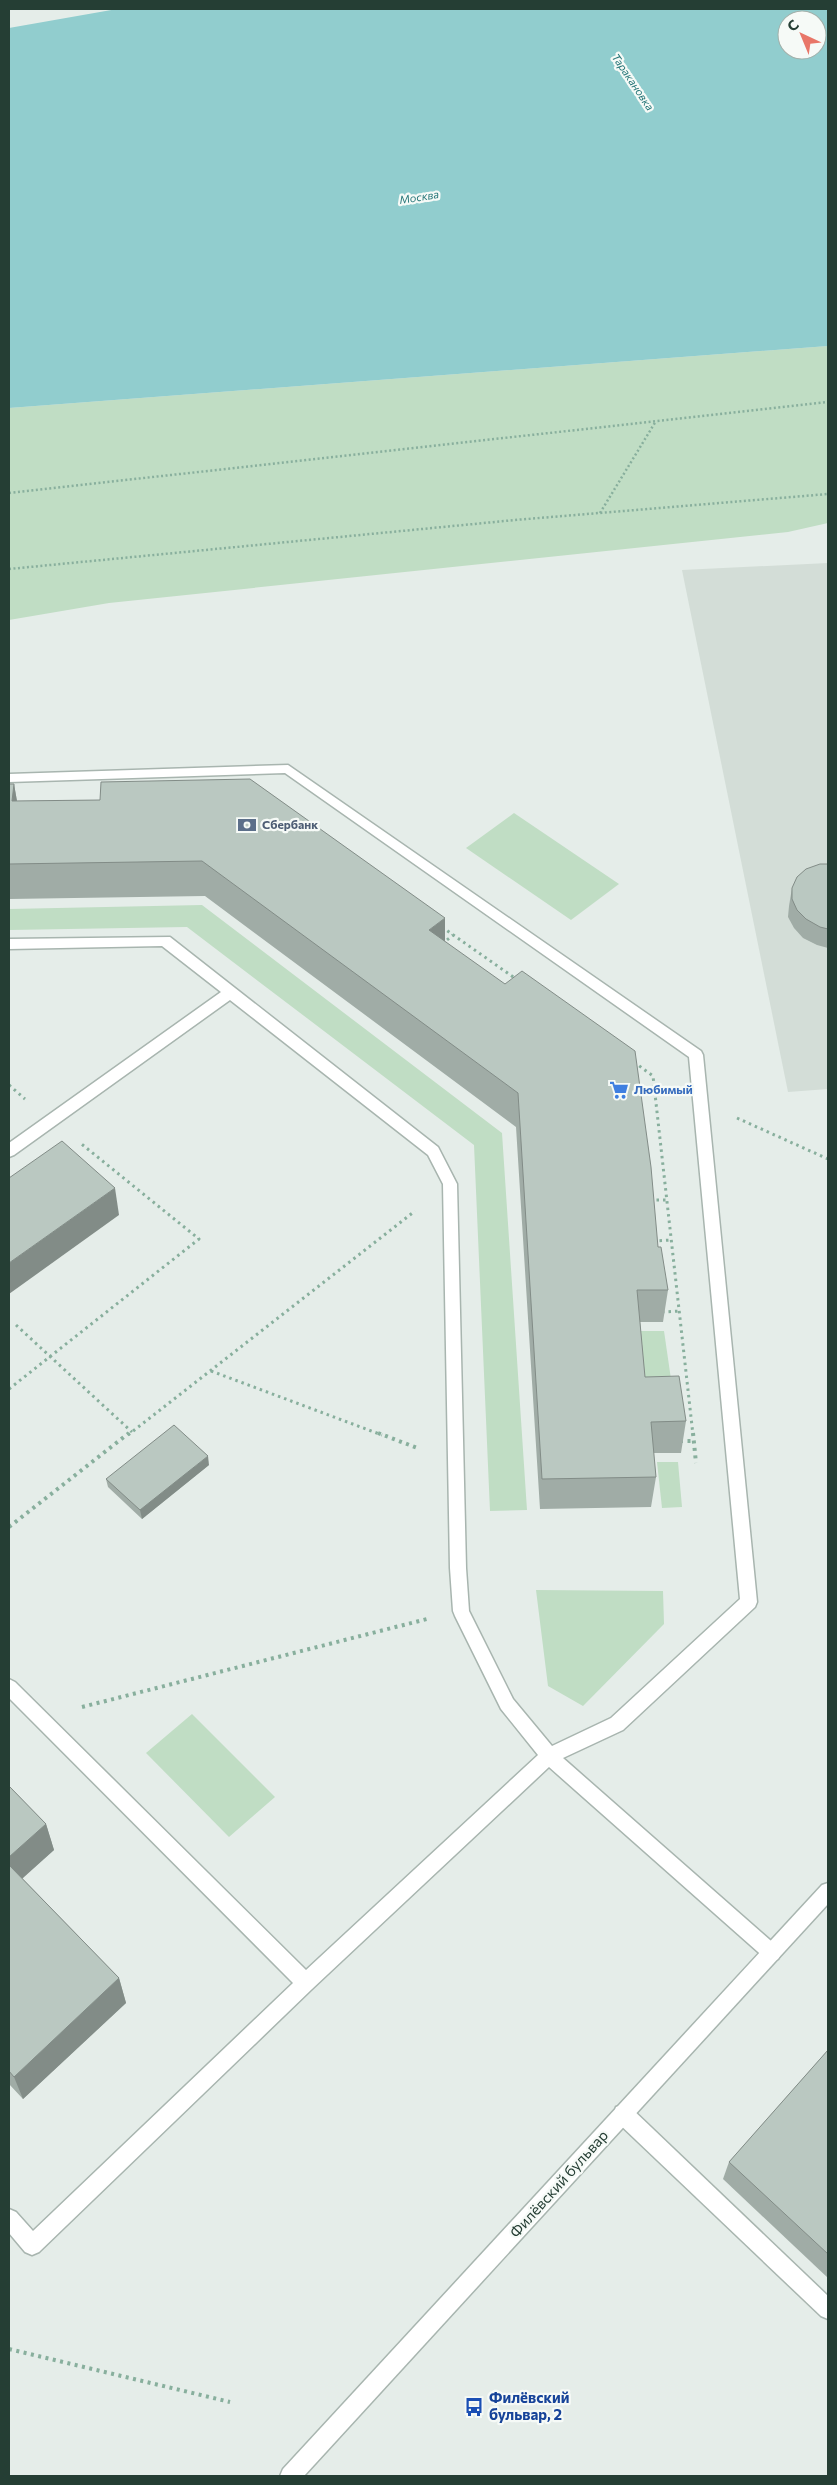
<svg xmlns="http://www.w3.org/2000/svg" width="837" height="2485" font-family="Commissioner,sans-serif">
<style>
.built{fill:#d3ddd7}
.green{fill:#c0ddc4}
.water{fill:#91cdce;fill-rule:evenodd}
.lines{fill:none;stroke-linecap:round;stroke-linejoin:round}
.service-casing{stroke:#a8b5af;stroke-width:3}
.tertiary-casing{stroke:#a8b5af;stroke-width:3}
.path-far2{stroke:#88af9d;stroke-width:2.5;stroke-dasharray:2 2.5;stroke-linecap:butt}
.path-far1{stroke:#88af9d;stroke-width:3;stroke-dasharray:2.5 4;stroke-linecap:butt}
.path{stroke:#88af9d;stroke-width:4;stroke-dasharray:3 4.5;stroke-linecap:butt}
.service{fill:#fff;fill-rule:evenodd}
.tertiary{fill:#fff;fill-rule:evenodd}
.wall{fill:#a0aca6}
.shaded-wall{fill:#828c87}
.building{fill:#bac8c1;stroke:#828c87}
.labels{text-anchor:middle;stroke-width:4.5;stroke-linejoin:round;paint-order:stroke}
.far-water-label{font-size:11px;font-style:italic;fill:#237476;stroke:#f6faf7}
.service-label{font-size:12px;font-weight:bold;fill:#4e5e75;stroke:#f6faf7;text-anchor:start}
.shop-label{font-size:12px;font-weight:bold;fill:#366cbe;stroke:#f6faf7;text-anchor:start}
.near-street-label{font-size:15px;fill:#253e34;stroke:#f6faf7}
.near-transit-label{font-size:15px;font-weight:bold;fill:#164399;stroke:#f6faf7;text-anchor:start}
</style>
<rect width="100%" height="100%" fill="#e5ede9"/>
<path class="built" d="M 828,563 L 828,1089 L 788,1092 L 682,570 Z"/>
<g class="green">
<path d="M 828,346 L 828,523 L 788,532 L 109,603 L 9,620 L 9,408 Z"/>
<path d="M 514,813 L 619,884 L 571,920 L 466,848 Z"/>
<path d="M 202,905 L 502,1133 L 527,1510 L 490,1511 L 474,1145 L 187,927 L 9,930 L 9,909 Z"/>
<path d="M 641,1331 L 664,1331 L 674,1400 L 647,1401 Z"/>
<path d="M 657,1462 L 678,1462 L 682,1507 L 662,1508 Z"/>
<path d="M 536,1590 L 663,1591 L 664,1624 L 583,1706 L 548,1686 Z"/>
<path d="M 192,1714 L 275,1797 L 229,1837 L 146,1753 Z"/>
</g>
<path class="water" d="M 117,9 L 828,9 L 828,346 L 9,408 L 9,28 ZM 787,20 L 817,20 L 817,50 L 787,50 Z"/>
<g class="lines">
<g class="service-casing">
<g id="service">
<path d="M 288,765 L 701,1051 L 703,1055 L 757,1602 L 755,1607 L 623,1730 L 563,1758 L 778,1947 L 781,1953 L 778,1959 L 772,1962 L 766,1959 L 549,1767 L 312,1989 L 39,2252 L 32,2255 L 25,2252 L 9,2233 L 9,2209 L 16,2212 L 33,2231 L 293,1983 L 9,1698 L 9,1679 L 15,1682 L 306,1970 L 538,1755 L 501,1709 L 455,1616 L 453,1611 L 450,1568 L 443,1184 L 428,1155 L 230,1000 L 14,1155 L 9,1157 L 9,1143 L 221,992 L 162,946 L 9,949 L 9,939 L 170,937 L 438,1147 L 457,1184 L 466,1568 L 469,1611 L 513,1699 L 552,1746 L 611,1718 L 740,1599 L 689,1057 L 285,773 L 9,782 L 9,774 Z"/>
<path d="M 623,2105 L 630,2107 L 828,2296 L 828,2319 L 821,2316 L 616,2121 L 614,2114 L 616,2107 Z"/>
</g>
</g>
<g class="tertiary-casing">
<path id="tertiary" d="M 828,1883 L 828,1904 L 304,2476 L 280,2476 L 283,2469 L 822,1885 Z"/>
</g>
<g class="path-far2">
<path d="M 9,493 L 828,402"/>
<path d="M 600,513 L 656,421"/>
<path d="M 9,569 L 515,520 L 828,494"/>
</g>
<g class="path-far1">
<path d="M 442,927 L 516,979"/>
<path d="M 442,944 L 453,935"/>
<path d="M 634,1062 L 653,1076 L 693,1435"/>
<path d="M 9,1085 L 25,1099"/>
<path d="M 737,1118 L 828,1159"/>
<path d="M 650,1200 L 667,1200"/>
<path d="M 653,1241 L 671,1240"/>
<path d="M 662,1312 L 680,1311"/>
<path d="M 16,1325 L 132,1432"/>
<path d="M 211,1371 L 382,1435"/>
<path d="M 9,1389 L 199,1239 L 79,1142"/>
<path d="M 128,1435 L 415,1211"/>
</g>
<g class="path">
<path d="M 378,1433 L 420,1449"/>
<path d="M 693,1433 L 696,1463"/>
<path d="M 680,1441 L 694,1441"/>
<path d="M 9,1527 L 129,1433"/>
<path d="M 82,1707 L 427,1619"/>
<path d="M 9,2349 L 230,2402"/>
</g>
<use href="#service" class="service"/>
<use href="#tertiary" class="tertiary"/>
</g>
<g class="wall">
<path d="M 9,784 L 14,784 L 17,801 L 100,800 L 445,942 L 658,1247 L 668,1290 L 663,1322 L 640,1322 L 645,1377 L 686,1421 L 681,1453 L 653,1453 L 656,1477 L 651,1507 L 540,1509 L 516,1127 L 205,896 L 9,899 Z"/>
<path d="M 828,864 L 828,948 L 817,945 L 803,938 L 794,928 L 788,917 L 789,906 L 792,888 Z"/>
<path d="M 209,1465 L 142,1519 L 108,1487 L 106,1479 Z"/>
<path d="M 9,1786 L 46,1824 L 54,1850 L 22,1878 L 119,1978 L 126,2003 L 23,2099 L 9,2084 Z"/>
<path d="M 828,2050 L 828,2278 L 723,2179 L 729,2162 Z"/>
</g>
<g class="shaded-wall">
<path d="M 14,784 L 20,819 L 12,801 Z"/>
<path d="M 445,918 L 445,952 L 429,930 Z"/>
<path d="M 115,1188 L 119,1215 L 9,1294 L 9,1263 Z"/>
<path d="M 208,1456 L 209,1465 L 142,1519 L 140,1510 Z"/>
<path d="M 46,1824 L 54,1850 L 13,1887 L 9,1873 L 9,1857 Z"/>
<path d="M 119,1978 L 126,2003 L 23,2099 L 14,2077 Z"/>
</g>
<g class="building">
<path d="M 250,779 L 445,918 L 429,930 L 505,984 L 522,971 L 635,1051 L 651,1167 L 658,1247 L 661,1247 L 668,1290 L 637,1290 L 645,1377 L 679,1376 L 686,1421 L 651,1422 L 656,1477 L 542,1479 L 518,1093 L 202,861 L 9,864 L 9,784 L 14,784 L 12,801 L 100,800 L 101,782 Z"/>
<path d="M 820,864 L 828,864 L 828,929 L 820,927 L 806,919 L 797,910 L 792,899 L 792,888 L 797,877 L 806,869 Z"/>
<path d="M 62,1141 L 115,1188 L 9,1263 L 9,1178 Z"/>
<path d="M 174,1425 L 208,1456 L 140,1510 L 106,1479 Z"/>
<path d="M 9,1786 L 46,1824 L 9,1857 Z"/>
<path d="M 9,1865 L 119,1978 L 14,2077 L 9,2071 Z"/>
<path d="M 828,2050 L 828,2254 L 729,2162 Z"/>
</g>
<defs>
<g id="bank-bare" transform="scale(1.5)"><path d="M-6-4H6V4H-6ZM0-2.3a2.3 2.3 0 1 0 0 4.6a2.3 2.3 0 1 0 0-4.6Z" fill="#5c6f8a" stroke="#f6faf7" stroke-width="2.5" paint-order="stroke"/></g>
<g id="supermarket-bare" transform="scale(1.5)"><path d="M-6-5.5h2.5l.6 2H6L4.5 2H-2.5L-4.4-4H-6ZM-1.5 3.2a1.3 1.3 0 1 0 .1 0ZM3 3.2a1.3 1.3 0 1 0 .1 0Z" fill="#3f7fe0" stroke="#f6faf7" stroke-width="2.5" paint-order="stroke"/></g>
<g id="bus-bare" transform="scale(1.5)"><path d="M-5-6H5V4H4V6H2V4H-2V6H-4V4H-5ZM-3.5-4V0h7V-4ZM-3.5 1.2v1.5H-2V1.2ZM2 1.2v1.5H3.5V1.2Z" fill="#1a4fb4" stroke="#f6faf7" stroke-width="2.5" paint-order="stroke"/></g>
</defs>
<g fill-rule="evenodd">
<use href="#bank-bare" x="247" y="825"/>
<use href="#supermarket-bare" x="619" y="1090"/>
<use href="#bus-bare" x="474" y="2407"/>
</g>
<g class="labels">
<g class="far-water-label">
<text transform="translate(633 82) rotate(56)" y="4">Таракановка</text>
<text transform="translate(419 197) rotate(-9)" y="4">Москва</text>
</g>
<g class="service-label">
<text x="262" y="829">Сбербанк</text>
</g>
<g class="shop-label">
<text x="634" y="1094">Любимый</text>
</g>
<g class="near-street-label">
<text transform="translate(559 2184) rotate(-48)" y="5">Филёвский бульвар</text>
</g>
<g class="near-transit-label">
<text x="489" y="2403">Филёвский<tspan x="489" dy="17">бульвар, 2</tspan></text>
</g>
</g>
<rect width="837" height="2485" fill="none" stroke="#253e34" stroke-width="20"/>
<g transform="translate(802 35) rotate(316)"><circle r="24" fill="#f6faf7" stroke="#a2afa9"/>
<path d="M0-4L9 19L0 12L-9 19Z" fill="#e87668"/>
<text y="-8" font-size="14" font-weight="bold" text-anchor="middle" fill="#253e34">С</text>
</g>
</svg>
